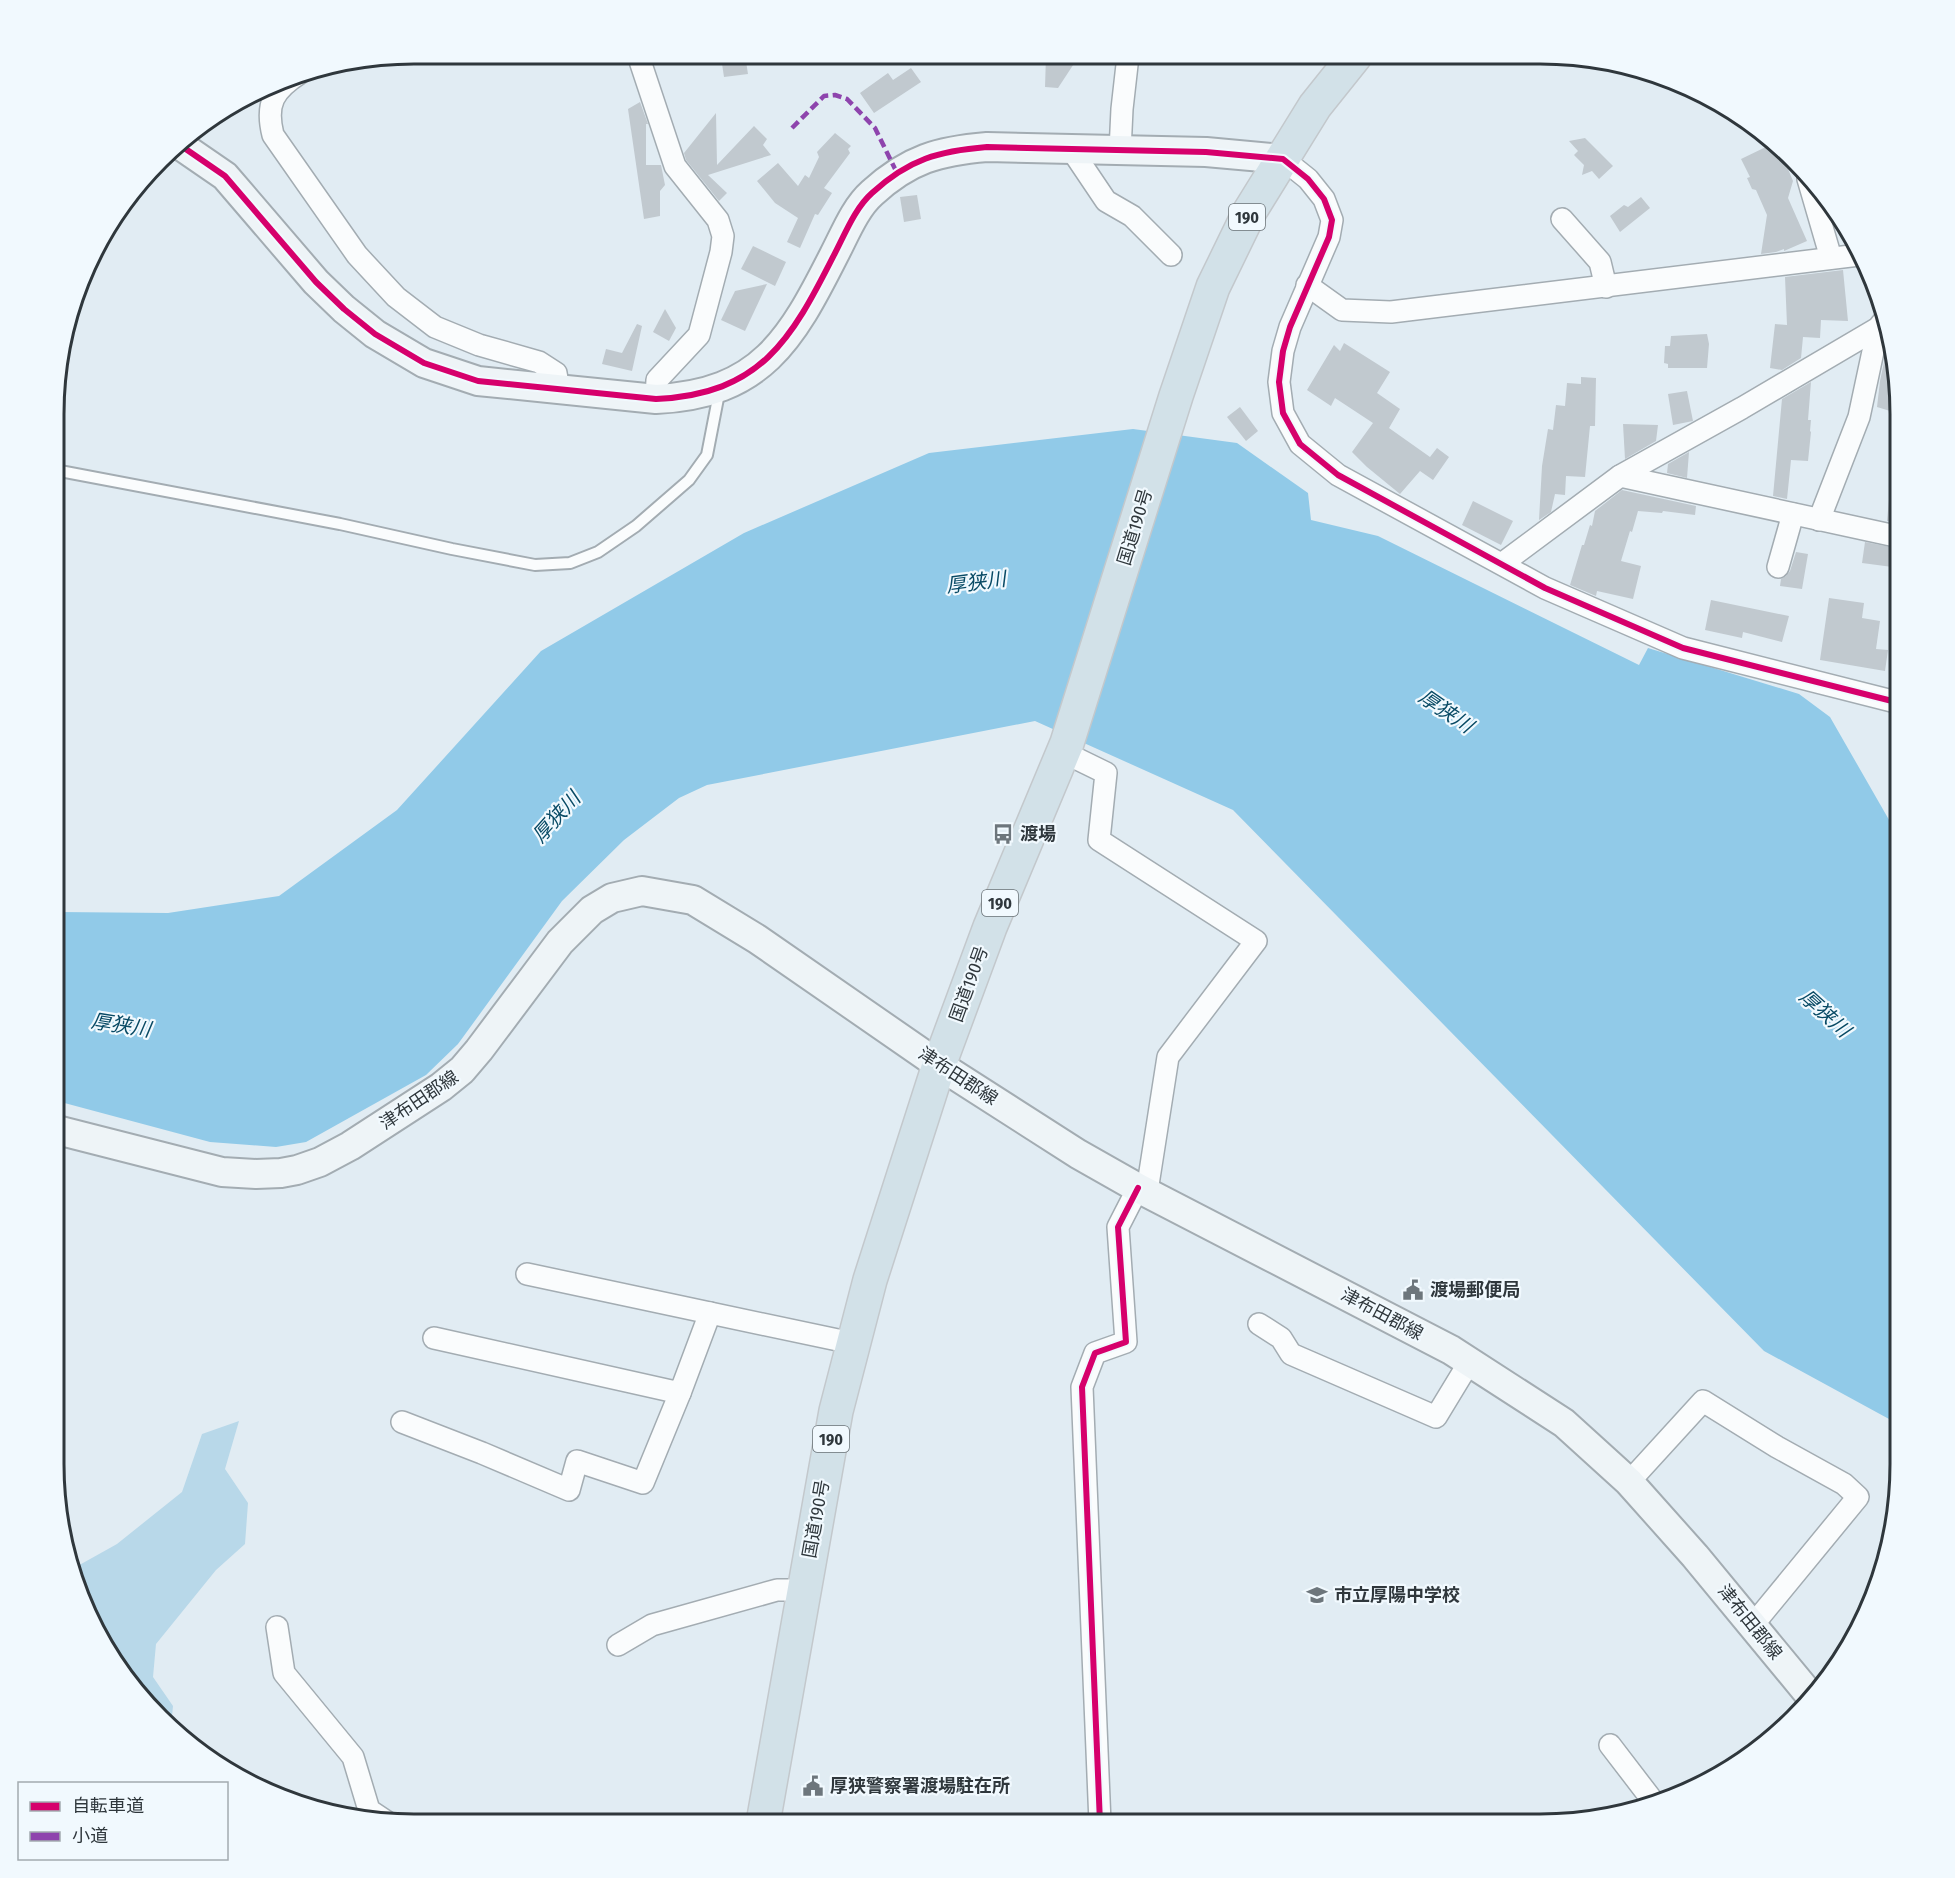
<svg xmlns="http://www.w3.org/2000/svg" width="1955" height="1878" font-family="'Fira Sans Condensed','Noto Sans JP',sans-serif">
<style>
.green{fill:#b8d8e9}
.water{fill:#91cae8}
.building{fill:#c1c9cf}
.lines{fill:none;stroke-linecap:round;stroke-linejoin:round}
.lane-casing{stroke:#a3acb2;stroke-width:14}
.street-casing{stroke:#a3acb2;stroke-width:24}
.secondary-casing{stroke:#a3acb2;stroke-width:32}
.highway-casing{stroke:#c3c8cc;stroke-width:36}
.lane{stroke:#fafcfd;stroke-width:10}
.street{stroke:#fafcfd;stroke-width:21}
.secondary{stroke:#eef4f7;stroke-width:28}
.highway{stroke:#d2e1e8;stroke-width:33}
.quiet{stroke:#8e44ad;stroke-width:4.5;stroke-dasharray:9 4.5;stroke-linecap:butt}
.cycleway-casing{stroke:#f1f9fe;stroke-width:10}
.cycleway{stroke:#d6006c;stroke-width:6}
.labels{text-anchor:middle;stroke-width:4.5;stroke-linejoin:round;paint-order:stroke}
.shield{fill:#f1f9fe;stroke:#697176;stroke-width:1.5}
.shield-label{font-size:16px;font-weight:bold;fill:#2f373c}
.street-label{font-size:18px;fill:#2f373c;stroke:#f1f9fe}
.poi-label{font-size:18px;font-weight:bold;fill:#2f373c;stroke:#f1f9fe;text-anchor:start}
.water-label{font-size:20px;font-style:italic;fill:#084a65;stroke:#f1f9fe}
.rim{fill:none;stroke:#2f373c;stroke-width:3}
</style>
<rect width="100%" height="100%" fill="#e1ecf3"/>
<path class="green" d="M 239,1421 L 225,1469 L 248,1503 L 245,1544 L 216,1570 L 156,1644 L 153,1677 L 173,1706 L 171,1726 L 129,1683 L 81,1601 L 74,1568 L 117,1544 L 182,1492 L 202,1434 Z"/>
<path class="water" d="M 1133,429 L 1237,443 L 1308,493 L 1311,520 L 1378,536 L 1639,665 L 1648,648 L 1799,694 L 1830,717 L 1900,839 L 1900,1425 L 1764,1351 L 1233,810 L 1035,721 L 707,785 L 679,798 L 624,840 L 562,901 L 458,1044 L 426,1075 L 306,1142 L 276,1147 L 210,1142 L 57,1101 L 58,912 L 168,913 L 279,896 L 397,810 L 541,651 L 744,533 L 929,453 Z"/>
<g class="building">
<path d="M 728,55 L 745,55 L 748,74 L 724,77 L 721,57 Z"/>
<path d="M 1046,56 L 1079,56 L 1058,88 L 1045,87 Z"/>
<path d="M 911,68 L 921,82 L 874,113 L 860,93 L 888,73 L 893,80 Z"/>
<path d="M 640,102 L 648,124 L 646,124 L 646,165 L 661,165 L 665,185 L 660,191 L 660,216 L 644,219 L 628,109 Z"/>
<path d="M 716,113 L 717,165 L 754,126 L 767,139 L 763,145 L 771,155 L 708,175 L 727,193 L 719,201 L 686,160 L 684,153 Z"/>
<path d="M 835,133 L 851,146 L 848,149 L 850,153 L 824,188 L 832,193 L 818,215 L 815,214 L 800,248 L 787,242 L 798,218 L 775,203 L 757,181 L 778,163 L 798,186 L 805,175 L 809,178 L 819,157 L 817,152 Z"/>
<path d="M 1585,138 L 1613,166 L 1599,179 L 1592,171 L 1582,175 L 1584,165 L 1574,155 L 1578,151 L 1569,141 Z"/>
<path d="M 1770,145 L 1783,157 L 1793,181 L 1788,198 L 1807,241 L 1784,251 L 1784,249 L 1776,252 L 1761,254 L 1767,215 L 1756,190 L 1752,189 L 1747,178 L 1750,177 L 1741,159 Z"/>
<path d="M 917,195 L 921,219 L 904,222 L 900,197 Z"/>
<path d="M 1641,197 L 1650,208 L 1620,232 L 1610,216 L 1624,205 L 1628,207 Z"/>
<path d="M 753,246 L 786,262 L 775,286 L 741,269 Z"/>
<path d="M 1843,270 L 1848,321 L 1821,320 L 1820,338 L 1803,337 L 1801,358 L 1782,370 L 1770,368 L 1775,324 L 1787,325 L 1785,277 Z"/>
<path d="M 767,284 L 745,331 L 721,320 L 735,291 Z"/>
<path d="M 665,309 L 676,328 L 669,341 L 653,332 Z"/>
<path d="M 637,324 L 642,326 L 632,371 L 602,364 L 606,349 L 622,353 Z"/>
<path d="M 1707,334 L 1709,344 L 1707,368 L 1668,368 L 1668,364 L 1664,363 L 1665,346 L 1670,346 L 1671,336 Z"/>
<path d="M 1891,342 L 1900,391 L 1900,414 L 1877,407 L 1880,381 L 1887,348 Z"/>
<path d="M 1344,343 L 1390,372 L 1377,393 L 1400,409 L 1389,428 L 1430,457 L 1437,448 L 1449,457 L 1433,480 L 1420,471 L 1400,494 L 1367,467 L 1352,452 L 1373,423 L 1335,398 L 1331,406 L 1307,390 L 1334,345 L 1340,351 Z"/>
<path d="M 1581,377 L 1596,378 L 1595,426 L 1590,426 L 1585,477 L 1566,476 L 1565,495 L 1555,494 L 1551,512 L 1539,520 L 1542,466 L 1548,429 L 1553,430 L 1556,405 L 1565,406 L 1567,383 L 1581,384 Z"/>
<path d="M 1811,382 L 1808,420 L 1811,420 L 1810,431 L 1811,432 L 1808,461 L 1791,460 L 1787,499 L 1773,496 L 1782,399 Z"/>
<path d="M 1687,391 L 1693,421 L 1673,425 L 1668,394 Z"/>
<path d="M 1240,407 L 1258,431 L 1246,441 L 1227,417 Z"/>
<path d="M 1623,424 L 1658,425 L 1656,441 L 1625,459 Z"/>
<path d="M 1689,452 L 1687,478 L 1667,473 L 1668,464 Z"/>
<path d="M 1622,490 L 1696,506 L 1695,515 L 1663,511 L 1662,513 L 1638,511 L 1632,532 L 1630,531 L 1621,561 L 1641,566 L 1633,599 L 1597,591 L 1596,596 L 1570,585 L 1582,545 L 1584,545 L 1590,525 L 1592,526 L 1595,511 Z"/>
<path d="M 1889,500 L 1900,501 L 1900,524 L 1887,521 Z"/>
<path d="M 1473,501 L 1513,521 L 1501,545 L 1462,525 Z"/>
<path d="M 1865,542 L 1900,549 L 1900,568 L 1862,563 Z"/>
<path d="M 1796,552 L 1808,554 L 1802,589 L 1780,586 L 1781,579 L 1786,576 L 1790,571 Z"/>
<path d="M 1829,598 L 1864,603 L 1862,618 L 1880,621 L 1876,649 L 1888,650 L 1885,671 L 1820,660 Z"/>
<path d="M 1711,600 L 1789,616 L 1782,642 L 1743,632 L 1742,638 L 1705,630 Z"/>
</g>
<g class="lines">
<g class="lane-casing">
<path id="lane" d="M 60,471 L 340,524 L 452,549 L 535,565 L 570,563 L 598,552 L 636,526 L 689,480 L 707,455 L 720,388"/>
</g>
<g class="street-casing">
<g id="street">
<path d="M 638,55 L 675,166 L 718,220 L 723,236 L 721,252 L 699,335 L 657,380 L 656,399"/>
<path d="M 300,73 C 274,90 265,103 273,135 L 357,255 L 396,297 L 435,327 L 479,345 L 539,362 L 556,373 L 559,390"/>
<path d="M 1071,149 L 1106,201 L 1132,216 L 1171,255"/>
<path d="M 1120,151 L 1122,109 L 1128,56"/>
<path d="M 1283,159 L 1308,179 L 1324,199 L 1332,220 L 1329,237 L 1290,327 L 1283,351 L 1279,382 L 1283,413 L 1300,444 L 1338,475 L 1545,588 L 1683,648 L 1900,703"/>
<path d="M 1808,179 L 1831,258"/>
<path d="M 1562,219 L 1600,262 L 1606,287"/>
<path d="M 1307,285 L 1342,310 L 1391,312 L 1859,255"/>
<path d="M 1620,476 L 1900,537"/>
<path d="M 1819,520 L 1859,417 L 1878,328"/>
<path d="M 1503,563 L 1620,476 L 1742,408 L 1878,328 L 1886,318"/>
<path d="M 1778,567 L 1793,514"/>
<path d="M 1063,752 L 1106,773 L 1099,840 L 1256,941 L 1168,1057 L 1147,1191"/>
<path d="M 527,1274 L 710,1313"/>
<path d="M 1259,1324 L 1281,1338 L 1291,1354 L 1436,1417 L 1470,1361"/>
<path d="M 434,1338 L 680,1393 L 710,1313 L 852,1343"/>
<path d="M 402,1422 L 482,1453 L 569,1490 L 577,1461 L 643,1483 L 680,1393"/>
<path d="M 1629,1482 L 1703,1401 L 1777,1447 L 1844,1484 L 1858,1497 L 1752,1626"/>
<path d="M 277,1627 L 284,1673 L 353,1757 L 369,1810 L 387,1822"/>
<path d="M 618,1645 L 652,1625 L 777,1590 L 804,1590"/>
<path d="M 1610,1745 L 1656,1805"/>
<path d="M 1100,1823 L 1082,1387 L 1095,1353 L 1126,1342 L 1118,1227 L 1138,1188"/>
</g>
</g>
<g class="secondary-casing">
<g id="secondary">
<path d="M 177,143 L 225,176 L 316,282 L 344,309 L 375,334 L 424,363 L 478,381 L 656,399 C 761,394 791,340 834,255 C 845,234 855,208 872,193 C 909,159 939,151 987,147 L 1206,152 L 1283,159"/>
<path d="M 57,1130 L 222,1172 L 256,1174 L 281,1173 L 297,1170 L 320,1162 L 350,1146 L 441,1087 L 462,1070 L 479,1050 L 560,942 L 592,910 L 612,898 L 642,891 L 693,900 L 757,939 L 939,1065 L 1078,1154 L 1138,1188 L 1451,1350 L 1564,1423 L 1629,1482 L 1695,1556 L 1813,1699"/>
</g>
</g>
<g class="highway-casing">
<path id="highway" d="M 763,1823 L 836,1411 L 870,1280 L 939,1065 L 990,927 L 1067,743 L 1176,396 L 1213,287 L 1250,211 L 1315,106 L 1355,56"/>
</g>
<use href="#lane" class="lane"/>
<use href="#street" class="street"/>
<use href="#secondary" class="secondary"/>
<use href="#highway" class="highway"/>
<path class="quiet" d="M 792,128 L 824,96 L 835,95 L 847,99 L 875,128 L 897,173"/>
<g class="cycleway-casing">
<g id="cycleway">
<path d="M 177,143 L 225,176 L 316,282 L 344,309 L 375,334 L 424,363 L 478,381 L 656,399 C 761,394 791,340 834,255 C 845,234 855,208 872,193 C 909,159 939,151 987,147 L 1206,152 L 1283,159 L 1308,179 L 1324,199 L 1332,220 L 1329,237 L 1290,327 L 1283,351 L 1279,382 L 1283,413 L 1300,444 L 1338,475 L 1545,588 L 1683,648 L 1900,703"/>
<path d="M 1100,1823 L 1082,1387 L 1095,1353 L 1126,1342 L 1118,1227 L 1138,1188"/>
</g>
</g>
<use href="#cycleway" class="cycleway"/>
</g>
<defs>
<g id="bus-bare" transform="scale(1.62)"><path d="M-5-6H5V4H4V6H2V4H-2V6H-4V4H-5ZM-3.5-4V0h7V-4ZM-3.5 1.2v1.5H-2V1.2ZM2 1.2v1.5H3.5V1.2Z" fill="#6d767c" stroke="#f1f9fe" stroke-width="2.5" paint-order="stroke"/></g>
<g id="civic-bare" transform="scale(1.62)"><path d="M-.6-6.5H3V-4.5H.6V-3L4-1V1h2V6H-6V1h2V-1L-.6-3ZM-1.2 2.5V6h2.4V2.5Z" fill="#6d767c" stroke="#f1f9fe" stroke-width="2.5" paint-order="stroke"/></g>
<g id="school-bare" transform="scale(1.62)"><path d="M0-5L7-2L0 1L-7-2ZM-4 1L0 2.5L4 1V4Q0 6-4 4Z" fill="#6d767c" stroke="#f1f9fe" stroke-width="2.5" paint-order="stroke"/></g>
</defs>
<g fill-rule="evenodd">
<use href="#bus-bare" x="1003" y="834"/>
<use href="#civic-bare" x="1413" y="1290"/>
<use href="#school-bare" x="1317" y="1595"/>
<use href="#civic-bare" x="813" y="1786"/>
</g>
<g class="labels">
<g class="shield">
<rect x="1229" y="204" width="36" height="26" rx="4.5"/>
<rect x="982" y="890" width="36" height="26" rx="4.5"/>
<rect x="813" y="1426" width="36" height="26" rx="4.5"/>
</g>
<g class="shield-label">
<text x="1247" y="223">190</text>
<text x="1000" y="909">190</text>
<text x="831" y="1445">190</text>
</g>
<g class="street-label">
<text transform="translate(1135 527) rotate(-73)" y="6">国道190号</text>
<text transform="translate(969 984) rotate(-70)" y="6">国道190号</text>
<text transform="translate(958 1076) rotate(33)" y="6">津布田郡線</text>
<text transform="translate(419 1100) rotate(-34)" y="6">津布田郡線</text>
<text transform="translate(1382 1314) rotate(28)" y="6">津布田郡線</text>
<text transform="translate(816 1519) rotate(-80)" y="6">国道190号</text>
<text transform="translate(1750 1622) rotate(51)" y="6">津布田郡線</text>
</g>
<g class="poi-label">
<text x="1020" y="840">渡場</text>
<text x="1430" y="1296">渡場郵便局</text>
<text x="1334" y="1601">市立厚陽中学校</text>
<text x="830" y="1792">厚狭警察署渡場駐在所</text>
</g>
<g class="water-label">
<text transform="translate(976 582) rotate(-7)" y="7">厚狭川</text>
<text transform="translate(1446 711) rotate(34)" y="7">厚狭川</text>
<text transform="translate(556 817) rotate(-48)" y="7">厚狭川</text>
<text transform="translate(1825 1013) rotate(42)" y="7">厚狭川</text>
<text transform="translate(121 1025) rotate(9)" y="7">厚狭川</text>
</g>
</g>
<path d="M0 0H1955V1878H0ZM414 64H1540A350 350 0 0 1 1890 414V1464A350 350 0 0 1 1540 1814H414A350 350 0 0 1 64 1464V414A350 350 0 0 1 414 64Z" fill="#f1f9fe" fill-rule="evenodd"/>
<path class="rim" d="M414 64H1540A350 350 0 0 1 1890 414V1464A350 350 0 0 1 1540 1814H414A350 350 0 0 1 64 1464V414A350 350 0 0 1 414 64Z"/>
<rect x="18" y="1782" width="210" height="78" fill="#f1f9fe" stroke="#a3abb0" stroke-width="1.5"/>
<rect x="30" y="1802" width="30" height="9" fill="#d6006c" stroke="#a3abb0" stroke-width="1.5"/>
<text x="72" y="1812" font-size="18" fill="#2f373c">自転車道</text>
<rect x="30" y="1832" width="30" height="9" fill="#8e44ad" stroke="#a3abb0" stroke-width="1.5"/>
<text x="72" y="1842" font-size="18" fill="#2f373c">小道</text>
</svg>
